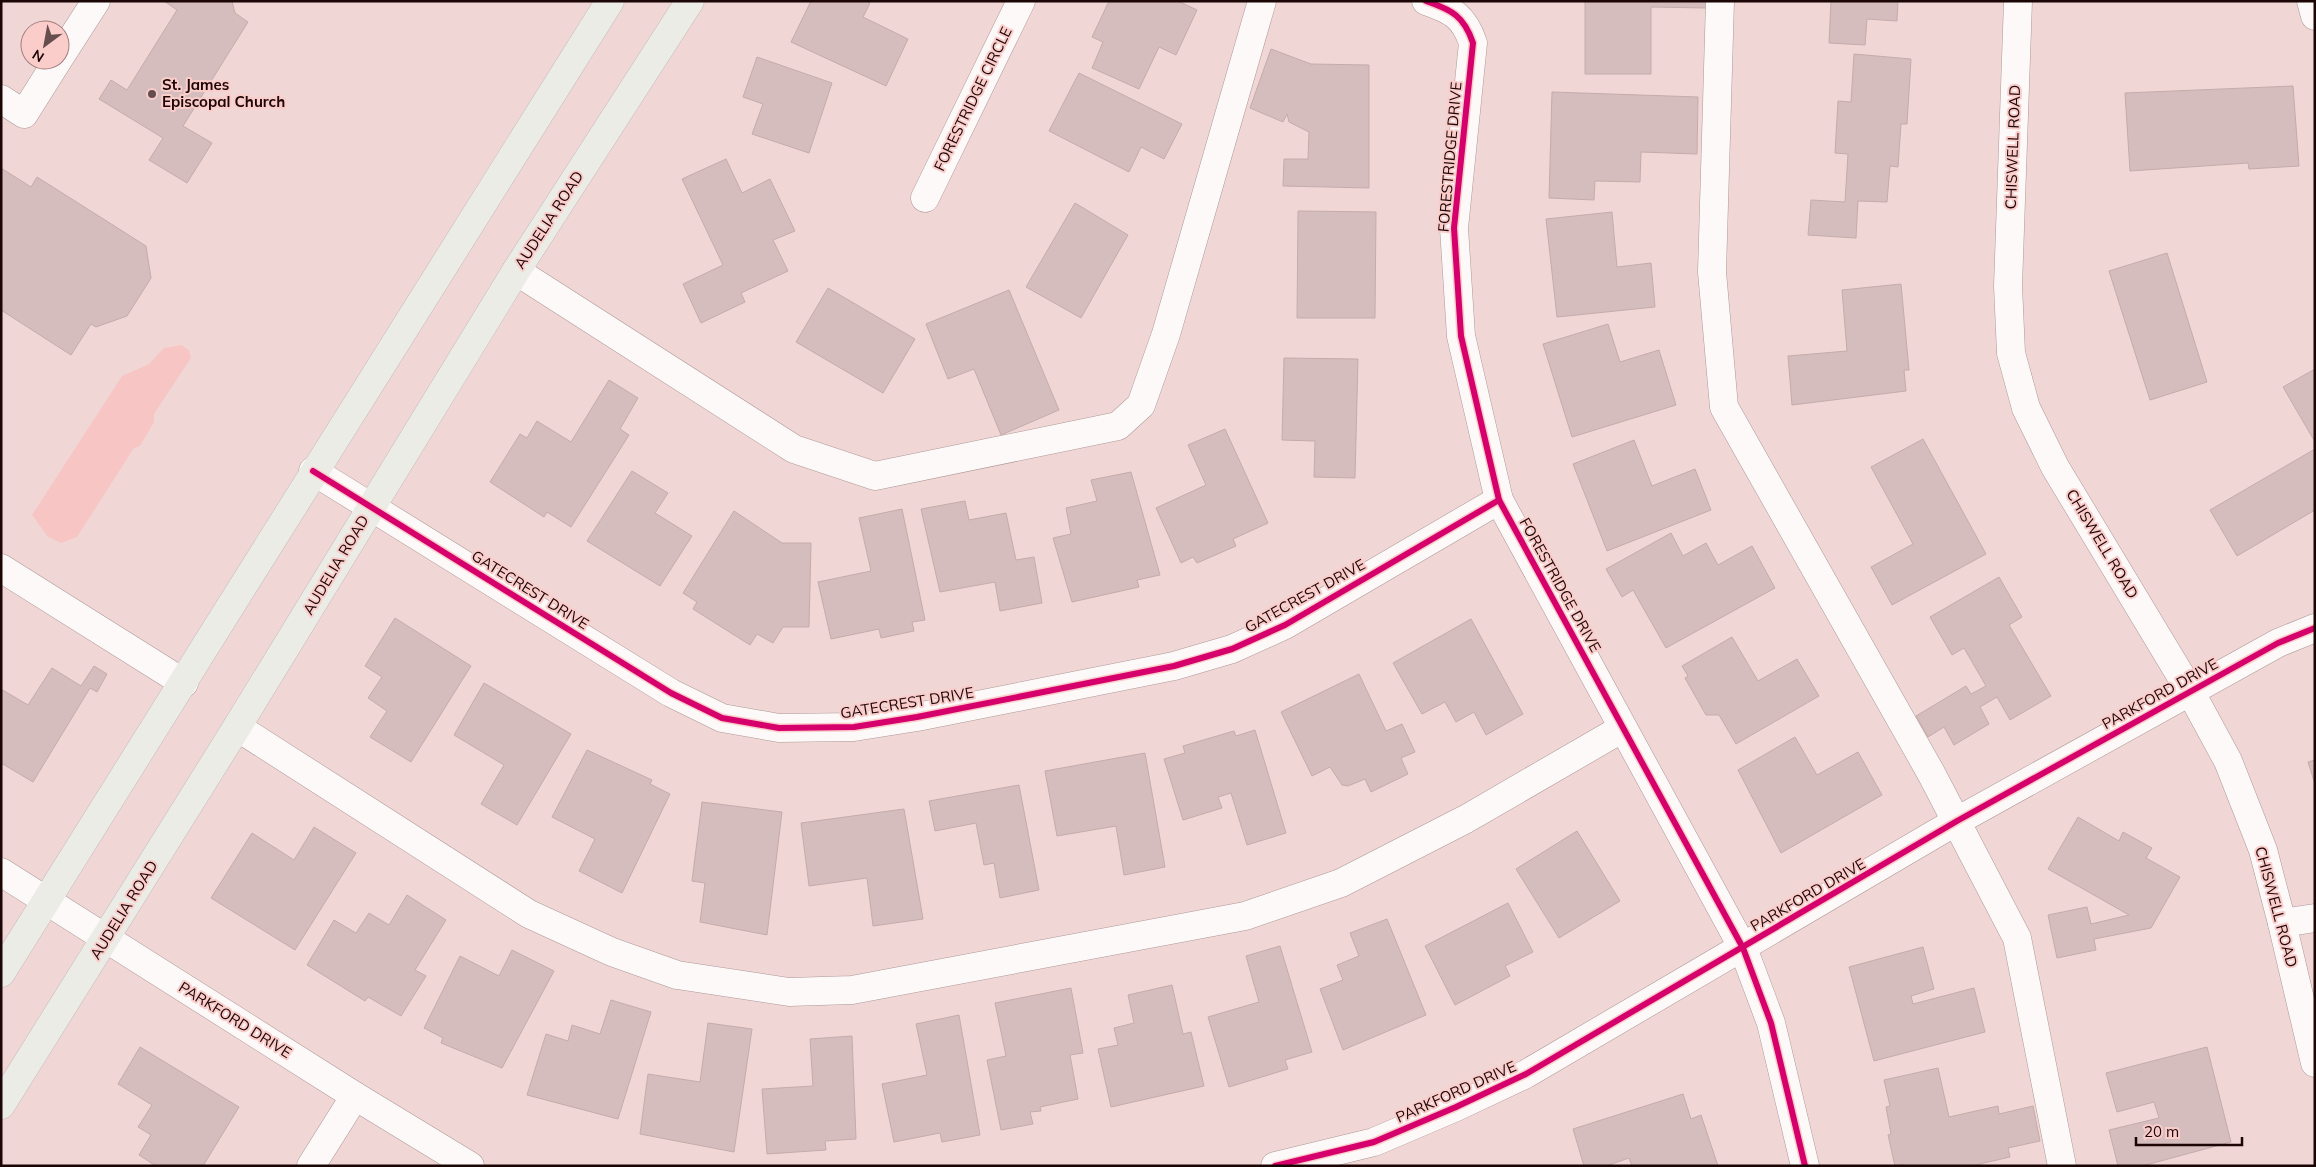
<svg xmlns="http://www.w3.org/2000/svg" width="2316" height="1167" font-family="Mulish,sans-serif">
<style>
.green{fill:#f7c6c4}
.building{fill:#d6bdbd;stroke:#c4acab}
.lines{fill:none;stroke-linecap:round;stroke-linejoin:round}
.minor-casing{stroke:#ae9796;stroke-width:29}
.major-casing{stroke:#c7baba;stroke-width:29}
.minor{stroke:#fdf9f9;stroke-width:28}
.major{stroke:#ecece7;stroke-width:28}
.cycleway-casing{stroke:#facdcb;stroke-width:9}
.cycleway{stroke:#d6006c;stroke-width:6}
.poi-dot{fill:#664e4e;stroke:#facdcb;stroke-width:2}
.labels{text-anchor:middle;stroke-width:4;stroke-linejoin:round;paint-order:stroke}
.poi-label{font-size:15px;font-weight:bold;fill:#1b0505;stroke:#facdcb;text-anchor:start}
.street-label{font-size:15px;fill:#1b0505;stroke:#facdcb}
</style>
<rect width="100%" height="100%" fill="#f0d7d6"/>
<path class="green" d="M 181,345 L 189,350 L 191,358 L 154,414 L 154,422 L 140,446 L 134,448 L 77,537 L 61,543 L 48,537 L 32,515 L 122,376 L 149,364 L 164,348 Z"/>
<g class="building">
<path d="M 232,1 L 235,13 L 248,22 L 183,126 L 212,143 L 187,183 L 149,160 L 163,138 L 99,99 L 111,80 L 127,90 L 177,10 L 164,1 Z"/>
<path d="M 811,1 L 866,1 L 870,3 L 863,17 L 908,39 L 886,86 L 791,42 Z"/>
<path d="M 1109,1 L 1178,1 L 1197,10 L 1176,55 L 1159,47 L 1139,89 L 1092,68 L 1103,42 L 1092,37 Z"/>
<path d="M 1585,1 L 1707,1 L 1707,8 L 1651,7 L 1651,74 L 1585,74 Z"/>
<path d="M 1831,1 L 1898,1 L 1897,21 L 1867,19 L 1865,45 L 1829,43 Z"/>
<path d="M 1271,49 L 1311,64 L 1369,65 L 1369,188 L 1283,186 L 1284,159 L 1308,159 L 1309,132 L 1289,122 L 1287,114 L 1283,122 L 1250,108 Z"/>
<path d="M 1854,54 L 1911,59 L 1907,124 L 1901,124 L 1898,167 L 1890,166 L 1887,202 L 1858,201 L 1856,238 L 1808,235 L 1811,200 L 1845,202 L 1848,154 L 1835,153 L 1838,101 L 1851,102 Z"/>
<path d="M 757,57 L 832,83 L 809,153 L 752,134 L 763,104 L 743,97 Z"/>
<path d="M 1079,73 L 1182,124 L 1164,159 L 1141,147 L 1129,172 L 1049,131 Z"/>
<path d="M 2293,86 L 2299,166 L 2249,169 L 2248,163 L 2130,171 L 2125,93 Z"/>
<path d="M 1552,92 L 1698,97 L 1697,154 L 1641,152 L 1640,182 L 1595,181 L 1594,200 L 1549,198 Z"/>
<path d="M 726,159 L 742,193 L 770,179 L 795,231 L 773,240 L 788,271 L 741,293 L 745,302 L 701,323 L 683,284 L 723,265 L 682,179 Z"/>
<path d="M 1,168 L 31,187 L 37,177 L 146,246 L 151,278 L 127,316 L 96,327 L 91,324 L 71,355 L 1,310 Z"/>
<path d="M 1075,203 L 1128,235 L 1081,318 L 1026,287 Z"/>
<path d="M 1298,211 L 1376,212 L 1375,318 L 1297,318 Z"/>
<path d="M 1612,212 L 1617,267 L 1651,263 L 1655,307 L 1557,317 L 1546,219 Z"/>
<path d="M 2167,253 L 2207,382 L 2150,400 L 2109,271 Z"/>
<path d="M 1901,284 L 1909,370 L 1904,370 L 1906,391 L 1792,405 L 1788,356 L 1847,351 L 1842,290 Z"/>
<path d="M 828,288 L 915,339 L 883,393 L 796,342 Z"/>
<path d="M 1009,290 L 1059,410 L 1001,435 L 974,369 L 948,379 L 926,324 Z"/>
<path d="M 1608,324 L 1620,362 L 1659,350 L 1676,405 L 1572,437 L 1543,344 Z"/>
<path d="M 1284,358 L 1358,359 L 1355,478 L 1314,477 L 1315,441 L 1282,440 Z"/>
<path d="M 2315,369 L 2315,442 L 2283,387 Z"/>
<path d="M 609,380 L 638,398 L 620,429 L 629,435 L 571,527 L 547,512 L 544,517 L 490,482 L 520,434 L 527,438 L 537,421 L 571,442 Z"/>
<path d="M 1225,429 L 1268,523 L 1233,539 L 1236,546 L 1197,563 L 1193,557 L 1181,563 L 1156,508 L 1206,485 L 1188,445 Z"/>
<path d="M 1923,439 L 1986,554 L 1892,605 L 1871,567 L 1913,544 L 1871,467 Z"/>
<path d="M 1634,440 L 1652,486 L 1695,469 L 1711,510 L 1607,551 L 1573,464 Z"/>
<path d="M 2315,449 L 2315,510 L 2237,556 L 2210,510 Z"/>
<path d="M 632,471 L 668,493 L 655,513 L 692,536 L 660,586 L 587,541 Z"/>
<path d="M 1131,472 L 1160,575 L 1137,580 L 1139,587 L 1072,602 L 1053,538 L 1071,534 L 1066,508 L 1097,501 L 1091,480 Z"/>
<path d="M 965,501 L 969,520 L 1006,513 L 1016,560 L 1034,557 L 1042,603 L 1000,611 L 995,582 L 940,592 L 921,509 Z"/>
<path d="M 902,509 L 925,620 L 912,622 L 914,631 L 881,638 L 879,629 L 831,639 L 818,582 L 871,571 L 859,518 Z"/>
<path d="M 734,511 L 782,543 L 811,543 L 809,627 L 783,627 L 773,643 L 757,634 L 750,645 L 693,609 L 697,602 L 683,593 Z"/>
<path d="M 1671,533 L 1683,556 L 1706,543 L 1718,565 L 1752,546 L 1775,588 L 1666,648 L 1633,590 L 1622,597 L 1606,569 Z"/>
<path d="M 1999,577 L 2022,617 L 2009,625 L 2051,696 L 2010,720 L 1997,697 L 1980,707 L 1989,724 L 1954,745 L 1944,727 L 1928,737 L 1916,716 L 1966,686 L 1971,694 L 1986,686 L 1964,648 L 1952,655 L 1930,617 Z"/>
<path d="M 395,618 L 471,666 L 411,762 L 370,737 L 387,711 L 368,698 L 382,677 L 365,666 Z"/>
<path d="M 1471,619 L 1523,714 L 1486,735 L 1474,712 L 1456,722 L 1445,702 L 1422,714 L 1393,663 Z"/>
<path d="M 1732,637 L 1758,681 L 1797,659 L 1819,696 L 1736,744 L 1719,715 L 1706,715 L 1685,678 L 1688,676 L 1682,666 Z"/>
<path d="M 94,666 L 107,674 L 97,692 L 90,688 L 33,782 L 1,763 L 1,689 L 28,705 L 52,668 L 81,686 Z"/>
<path d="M 1359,674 L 1386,731 L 1402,724 L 1415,752 L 1401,758 L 1408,774 L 1371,792 L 1365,779 L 1348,786 L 1342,785 L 1330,767 L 1312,776 L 1281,712 Z"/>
<path d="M 484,683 L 571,734 L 517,825 L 481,804 L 504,765 L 454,735 Z"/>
<path d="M 1255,730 L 1286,833 L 1247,845 L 1231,793 L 1218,797 L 1222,808 L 1183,820 L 1164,759 L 1185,753 L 1183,746 L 1234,731 L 1236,736 Z"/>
<path d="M 1795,737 L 1817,775 L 1858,752 L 1882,795 L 1781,853 L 1738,770 Z"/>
<path d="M 587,750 L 652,780 L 650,784 L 670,794 L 622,893 L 579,871 L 595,839 L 552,817 Z"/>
<path d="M 1145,753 L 1165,867 L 1124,875 L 1116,826 L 1057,836 L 1045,771 Z"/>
<path d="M 2315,760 L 2315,784 L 2308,762 Z"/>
<path d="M 1019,785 L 1039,890 L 1000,898 L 994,863 L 984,865 L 976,823 L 935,831 L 929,801 Z"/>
<path d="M 702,802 L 782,812 L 767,935 L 700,922 L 705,883 L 692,881 Z"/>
<path d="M 904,809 L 923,919 L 873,926 L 867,878 L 809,886 L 801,823 Z"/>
<path d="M 2078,817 L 2119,841 L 2123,832 L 2152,848 L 2146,858 L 2180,877 L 2151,928 L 2094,939 L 2096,950 L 2057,958 L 2048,915 L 2087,907 L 2091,924 L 2129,915 L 2048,869 Z"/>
<path d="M 314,827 L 356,853 L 295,950 L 211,898 L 252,833 L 294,860 Z"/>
<path d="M 1577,831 L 1620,901 L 1559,938 L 1516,869 Z"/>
<path d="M 407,895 L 446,920 L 415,970 L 426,976 L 401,1016 L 368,997 L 365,1001 L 307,965 L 334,920 L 356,933 L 369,913 L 389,925 Z"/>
<path d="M 1508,903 L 1533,952 L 1505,966 L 1510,976 L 1455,1005 L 1425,946 Z"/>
<path d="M 1387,919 L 1426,1015 L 1343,1050 L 1320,989 L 1343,980 L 1337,965 L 1359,956 L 1350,933 Z"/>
<path d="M 1280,946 L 1312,1052 L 1285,1060 L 1288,1069 L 1229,1087 L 1208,1017 L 1259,1002 L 1246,956 Z"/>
<path d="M 1923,947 L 1934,989 L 1911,996 L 1913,1004 L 1974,988 L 1985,1032 L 1874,1061 L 1849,967 Z"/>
<path d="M 512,950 L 554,971 L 502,1068 L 441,1043 L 443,1038 L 424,1028 L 460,956 L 499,976 Z"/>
<path d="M 1172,985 L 1183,1034 L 1191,1032 L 1204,1086 L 1111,1107 L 1098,1049 L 1118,1045 L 1114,1028 L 1134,1023 L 1128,995 Z"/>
<path d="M 1071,988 L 1083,1053 L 1070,1055 L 1078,1099 L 1040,1107 L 1041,1111 L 1030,1112 L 1033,1124 L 1001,1130 L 987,1060 L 1006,1056 L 995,1003 Z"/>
<path d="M 611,1000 L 651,1012 L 618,1119 L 527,1095 L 546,1034 L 568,1041 L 572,1025 L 600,1034 Z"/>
<path d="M 959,1015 L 980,1135 L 942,1142 L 940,1133 L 894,1142 L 882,1084 L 927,1075 L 916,1024 Z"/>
<path d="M 708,1023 L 752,1029 L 734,1152 L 640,1134 L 648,1074 L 700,1082 Z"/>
<path d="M 852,1036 L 856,1139 L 825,1141 L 826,1150 L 767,1154 L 762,1089 L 813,1086 L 810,1039 Z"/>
<path d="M 140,1047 L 239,1107 L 203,1166 L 156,1166 L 139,1155 L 151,1135 L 138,1127 L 152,1105 L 118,1084 Z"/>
<path d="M 2207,1047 L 2231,1142 L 2142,1166 L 2118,1166 L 2109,1130 L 2159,1118 L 2154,1102 L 2117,1112 L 2106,1073 Z"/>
<path d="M 1938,1068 L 1949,1117 L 1998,1106 L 1999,1114 L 2033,1106 L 2040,1141 L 2008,1148 L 2010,1157 L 1971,1166 L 1903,1166 L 1903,1164 L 1895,1166 L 1888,1135 L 1891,1134 L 1886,1107 L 1890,1106 L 1884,1080 Z"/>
<path d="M 1683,1094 L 1691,1119 L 1701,1115 L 1718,1166 L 1632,1166 L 1629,1158 L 1606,1166 L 1584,1166 L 1573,1129 Z"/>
</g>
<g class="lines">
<g class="minor-casing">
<g id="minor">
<path d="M 1426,1 C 1452,10 1464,16 1473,43 L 1454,228 L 1461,336 L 1499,500 L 1743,948 L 1771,1023 L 1805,1166"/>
<path d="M 1720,1 L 1712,272 L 1724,407 L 1931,773 L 2017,938 L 2062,1166"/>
<path d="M 2018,1 L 2008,286 L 2011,353 L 2026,408 L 2055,467 L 2190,691 L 2228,761 L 2263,850 L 2282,923 L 2315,1063"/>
<path d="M 2311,1 L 2315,16"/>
<path d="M 60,57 L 96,1"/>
<path d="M 1,99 L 24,114 L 58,60"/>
<path d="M 925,198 L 1021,1"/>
<path d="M 516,271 L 794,449 L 875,476 L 1118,426 L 1141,405 L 1166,334 L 1262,1"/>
<path d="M 313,471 L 671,693 L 722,718 L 779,728 L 854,727 L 917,717 L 1174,666 L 1232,649 L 1285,625 L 1499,500"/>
<path d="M 1,568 L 184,683"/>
<path d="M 237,727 L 529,914 L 612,952 L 677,975 L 789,992 L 852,990 L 1245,916 L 1341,883 L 1466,819 L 1623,728"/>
<path d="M 1,872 L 355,1096 L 470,1166"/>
<path d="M 2282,923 L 2315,918"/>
<path d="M 311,1166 L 355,1096"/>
<path d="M 1275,1166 L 1374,1142 L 1456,1107 L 1526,1074 L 1957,821 L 2278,643 L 2315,628"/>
</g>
</g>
<g class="major-casing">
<g id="major">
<path d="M 1,973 C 204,649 406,324 610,1"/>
<path d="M 1,1105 L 237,727 L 516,271 L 690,1"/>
</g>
</g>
<use href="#minor" class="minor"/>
<use href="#major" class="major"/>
<g class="cycleway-casing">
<g id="cycleway">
<path d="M 1426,1 C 1452,10 1464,16 1473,43 L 1454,228 L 1461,336 L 1499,500 L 1743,948 L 1771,1023 L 1805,1166"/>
<path d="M 313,471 L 671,693 L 722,718 L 779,728 L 854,727 L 917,717 L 1174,666 L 1232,649 L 1285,625 L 1499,500"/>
<path d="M 1275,1166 L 1374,1142 L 1456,1107 L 1526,1074 L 1957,821 L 2278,643 L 2315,628"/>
</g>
</g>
<use href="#cycleway" class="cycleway"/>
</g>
<circle class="poi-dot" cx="152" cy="94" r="5"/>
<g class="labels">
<g class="poi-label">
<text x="162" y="90">St. James<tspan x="162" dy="17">Episcopal Church</tspan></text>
</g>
<g class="street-label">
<text transform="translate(973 99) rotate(-64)" y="5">FORESTRIDGE CIRCLE</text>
<text transform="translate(2013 147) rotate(-88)" y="5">CHISWELL ROAD</text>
<text transform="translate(1450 157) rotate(-85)" y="5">FORESTRIDGE DRIVE</text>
<text transform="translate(549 220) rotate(-57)" y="5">AUDELIA ROAD</text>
<text transform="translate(2102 544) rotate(59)" y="5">CHISWELL ROAD</text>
<text transform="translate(336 565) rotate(-59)" y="5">AUDELIA ROAD</text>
<text transform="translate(1560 585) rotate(61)" y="5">FORESTRIDGE DRIVE</text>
<text transform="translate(530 590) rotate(32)" y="5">GATECREST DRIVE</text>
<text transform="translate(1305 596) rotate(-29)" y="5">GATECREST DRIVE</text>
<text transform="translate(2160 694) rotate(-29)" y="5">PARKFORD DRIVE</text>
<text transform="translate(907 703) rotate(-9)" y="5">GATECREST DRIVE</text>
<text transform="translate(1808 895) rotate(-30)" y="5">PARKFORD DRIVE</text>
<text transform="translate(2276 907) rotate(75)" y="5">CHISWELL ROAD</text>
<text transform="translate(124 910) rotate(-58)" y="5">AUDELIA ROAD</text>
<text transform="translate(235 1020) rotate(32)" y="5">PARKFORD DRIVE</text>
<text transform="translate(1456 1092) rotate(-24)" y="5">PARKFORD DRIVE</text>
</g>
</g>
<rect width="2316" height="1167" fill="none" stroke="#1b0505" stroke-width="5"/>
<g transform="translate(45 45) rotate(212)"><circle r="24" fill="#facdcb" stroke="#a17d7c"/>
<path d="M0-4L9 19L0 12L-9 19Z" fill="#664e4e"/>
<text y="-8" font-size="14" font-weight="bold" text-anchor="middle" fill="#1b0505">N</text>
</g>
<path d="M2136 1137v8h106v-8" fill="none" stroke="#1b0505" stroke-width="2.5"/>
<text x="2144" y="1137" font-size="15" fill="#1b0505" stroke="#facdcb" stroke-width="4" paint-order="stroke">20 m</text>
</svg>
